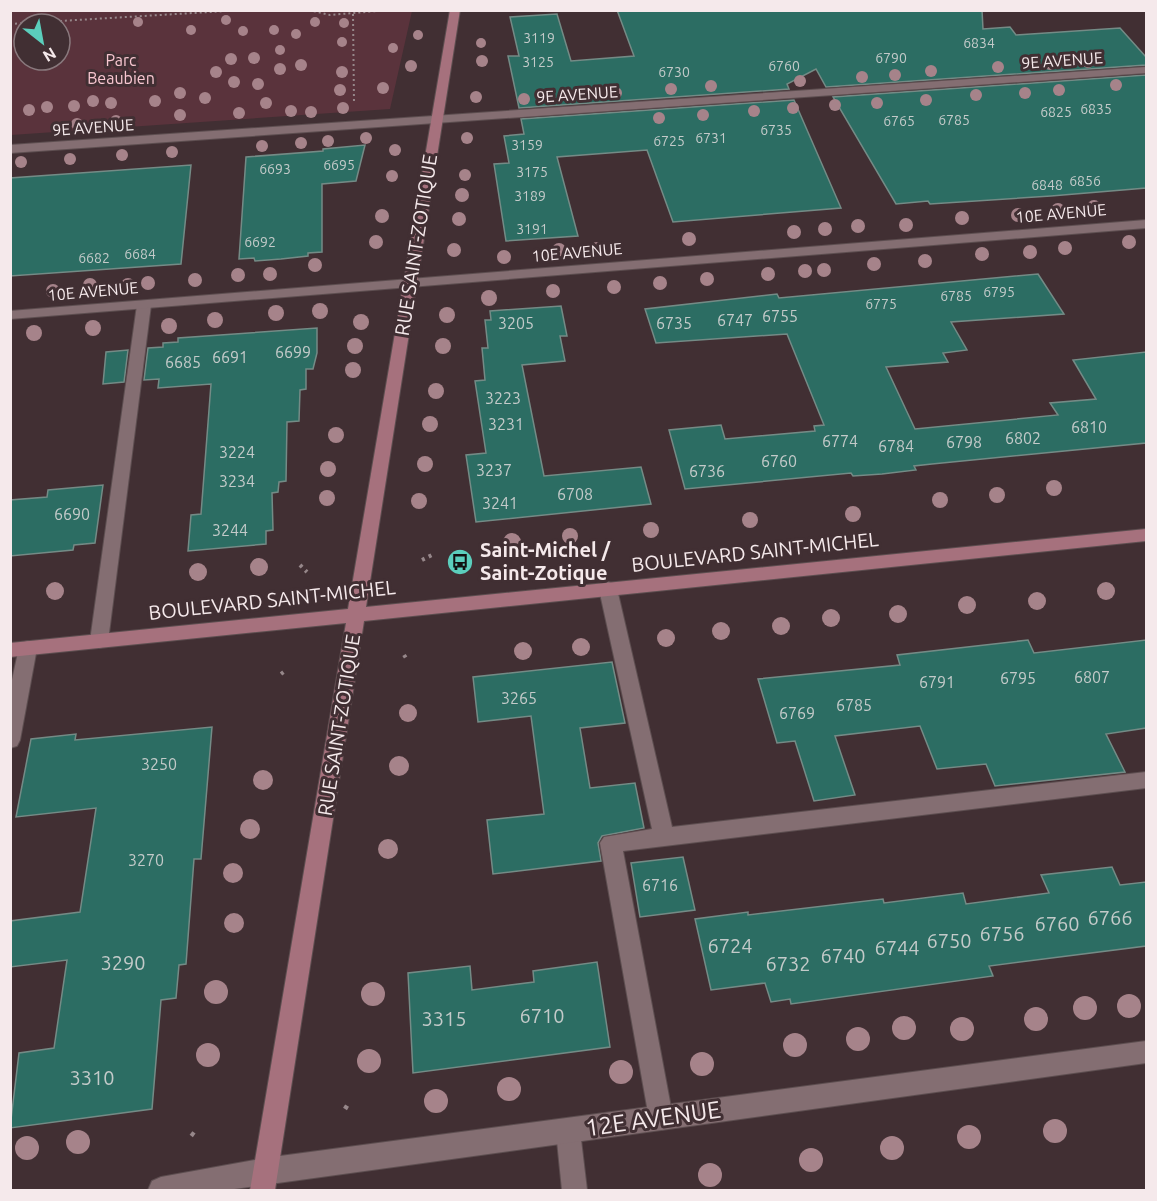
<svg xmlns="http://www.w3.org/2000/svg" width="1157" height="1201" font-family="Ubuntu,sans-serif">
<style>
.green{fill:#5a333c;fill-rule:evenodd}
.building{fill:#2c6d63;stroke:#748b86;stroke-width:1.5}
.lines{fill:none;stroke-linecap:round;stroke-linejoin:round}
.lane-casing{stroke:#5d4e50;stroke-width:2}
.street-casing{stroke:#5d4e50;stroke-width:2}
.secondary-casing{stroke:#5d4e50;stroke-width:2}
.path-far2{stroke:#96878a;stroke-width:2;stroke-dasharray:2 3;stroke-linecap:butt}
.path-far1{stroke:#96878a;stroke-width:4;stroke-dasharray:3 4.5;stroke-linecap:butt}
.path{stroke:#96878a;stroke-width:4.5;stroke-dasharray:4 6;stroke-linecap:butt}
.lane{fill:#846e72;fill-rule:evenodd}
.street{fill:#846e72;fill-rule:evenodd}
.secondary{fill:#a6717d;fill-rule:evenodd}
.tree{fill:#a6838a}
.labels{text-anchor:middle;stroke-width:6;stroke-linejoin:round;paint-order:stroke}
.far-number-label{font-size:14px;fill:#c3cac9}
.far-park-label{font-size:16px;fill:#f9c7d1;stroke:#412f33}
.far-street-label{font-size:16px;fill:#f5e9eb;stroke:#412f33}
.number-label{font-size:16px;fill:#c3cac9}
.street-label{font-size:20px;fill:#f5e9eb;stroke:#412f33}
.poi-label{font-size:20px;font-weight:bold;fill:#f5e9eb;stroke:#412f33;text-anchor:start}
.near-number-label{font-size:20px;fill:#c3cac9}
.near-street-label{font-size:24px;fill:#f5e9eb;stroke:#412f33}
</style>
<rect width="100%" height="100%" fill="#412f33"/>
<path class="green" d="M 11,10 L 412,10 L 412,11 L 390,109 L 11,135 ZM 24,24 L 60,24 L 60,60 L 24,60 Z"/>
<g class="building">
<path d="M 617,10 L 982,10 L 983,29 L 1010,27 L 1016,35 L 1120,28 L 1146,57 L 1146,65 L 826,87 L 816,69 L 787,84 L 789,89 L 519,108 L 508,56 L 519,56 L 510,17 L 557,14 L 571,61 L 634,56 Z"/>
<path d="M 1146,75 L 1146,188 L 1051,196 L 930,204 L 928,201 L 896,204 L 833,97 Z"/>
<path d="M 794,100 L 841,208 L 673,222 L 647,150 L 557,157 L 578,236 L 506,241 L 494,164 L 509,163 L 504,136 L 524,134 L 521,119 Z"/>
<path d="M 365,145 L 356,181 L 322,184 L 322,252 L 308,253 L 308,256 L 281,259 L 255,261 L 254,258 L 239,259 L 246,157 L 323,151 L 323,149 Z"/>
<path d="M 191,165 L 181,264 L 10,276 L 10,178 Z"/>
<path d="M 1038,274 L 1064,314 L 951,322 L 967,350 L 943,353 L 948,362 L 886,367 L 915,429 L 1058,415 L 1050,403 L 1096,399 L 1073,360 L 1146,352 L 1146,443 L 932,464 L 914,466 L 916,470 L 882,474 L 853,476 L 851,473 L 685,489 L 669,430 L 721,425 L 725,439 L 815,431 L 814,426 L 824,425 L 787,334 L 656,343 L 645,309 L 777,294 L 779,298 Z"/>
<path d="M 561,306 L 567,336 L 560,336 L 565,361 L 522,365 L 544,476 L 641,467 L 651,504 L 476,522 L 466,455 L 486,453 L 475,381 L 485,380 L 482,348 L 488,348 L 485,320 L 491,320 L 490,311 Z"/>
<path d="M 317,328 L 317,353 L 313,369 L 306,369 L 306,389 L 300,390 L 299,421 L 287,422 L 286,481 L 279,482 L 278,492 L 272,493 L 273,530 L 266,531 L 266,544 L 188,551 L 191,515 L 201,514 L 211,384 L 158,388 L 159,379 L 144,380 L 148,348 L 163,347 L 163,343 L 178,342 L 178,338 Z"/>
<path d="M 128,350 L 124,382 L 103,384 L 106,352 Z"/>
<path d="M 103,485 L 95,543 L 74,545 L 73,550 L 10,556 L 10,500 L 47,497 L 48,490 Z"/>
<path d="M 1028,640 L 1034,653 L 1146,640 L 1146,728 L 1106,734 L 1125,772 L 995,786 L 986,764 L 937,769 L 920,726 L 835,736 L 855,795 L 814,801 L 795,741 L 777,743 L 758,679 L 900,665 L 897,655 Z"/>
<path d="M 612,662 L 625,723 L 580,728 L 590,788 L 635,783 L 644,828 L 602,836 L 598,843 L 601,861 L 493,874 L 487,820 L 544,814 L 531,716 L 478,722 L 473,677 Z"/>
<path d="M 212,727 L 201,859 L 194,859 L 186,964 L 179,965 L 176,998 L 161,1000 L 152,1109 L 10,1128 L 19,1053 L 54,1048 L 67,960 L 10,967 L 10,921 L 80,912 L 96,808 L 16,817 L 31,739 L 76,734 L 75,740 Z"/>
<path d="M 683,857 L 695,910 L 640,917 L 631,863 Z"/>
<path d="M 1112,867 L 1120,885 L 1146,882 L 1146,946 L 989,966 L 993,976 L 791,1004 L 790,999 L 771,1002 L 765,983 L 711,990 L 695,919 L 748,912 L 748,915 L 883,899 L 884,903 L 963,893 L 966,904 L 1049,893 L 1041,875 Z"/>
<path d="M 597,962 L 610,1047 L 413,1073 L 408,973 L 470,966 L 472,990 L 534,982 L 533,971 Z"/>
</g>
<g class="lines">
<g class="lane-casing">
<g id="lane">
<path d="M 144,301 L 151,305 L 108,641 L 106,646 L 99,648 L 92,646 L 90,641 L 137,305 Z"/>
<path d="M 608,582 L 614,584 L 617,589 L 672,827 L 1146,772 L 1146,788 L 623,851 L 673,1118 L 670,1127 L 661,1130 L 652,1127 L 649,1118 L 600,843 L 604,837 L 652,829 L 599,589 L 602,584 Z"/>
<path d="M 28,641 L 35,643 L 37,648 L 20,740 L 17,746 L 10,748 L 10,689 L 19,648 L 21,643 Z"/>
<path d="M 568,1119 L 577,1122 L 580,1131 L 587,1190 L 562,1190 L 556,1131 L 559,1122 Z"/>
</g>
</g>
<g class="street-casing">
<g id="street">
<path d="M 1146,67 L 1146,73 L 10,153 L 10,145 Z"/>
<path d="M 1146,220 L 1146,228 L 10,319 L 10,311 Z"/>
<path d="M 1146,1041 L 1146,1063 L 227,1190 L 148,1190 L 152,1181 L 161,1177 L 265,1158 Z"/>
</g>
</g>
<g class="secondary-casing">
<path id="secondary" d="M 450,10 L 460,10 L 366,607 L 1146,529 L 1146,541 L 364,621 L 275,1190 L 250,1190 L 346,623 L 10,657 L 10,643 L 348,609 Z"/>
</g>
<g class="path-far2">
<path d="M 309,10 L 330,15 L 389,10"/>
<path d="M 353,14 L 354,103"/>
<path d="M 10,24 L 243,10"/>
</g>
<g class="path-far1">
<path d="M 422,560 L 434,554"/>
<path d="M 300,565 L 307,572"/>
<path d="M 404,655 L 406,658"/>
<path d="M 281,674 L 285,671"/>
</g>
<g class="path">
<path d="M 345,1109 L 348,1104"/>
<path d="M 191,1133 L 195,1136"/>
</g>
<use href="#lane" class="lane"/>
<use href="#street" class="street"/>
<use href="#secondary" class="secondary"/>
</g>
<g class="tree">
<circle cx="226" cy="20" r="5"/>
<circle cx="138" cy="22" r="5"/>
<circle cx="315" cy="22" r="5"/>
<circle cx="344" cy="23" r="5"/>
<circle cx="191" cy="30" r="5"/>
<circle cx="274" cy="30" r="5"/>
<circle cx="243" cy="31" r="5"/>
<circle cx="296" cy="34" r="5"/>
<circle cx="418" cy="35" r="5"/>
<circle cx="342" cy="42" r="5"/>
<circle cx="481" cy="43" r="5"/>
<circle cx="393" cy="48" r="5"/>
<circle cx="280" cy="50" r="5"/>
<circle cx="254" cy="58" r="6"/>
<circle cx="231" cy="59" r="6"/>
<circle cx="482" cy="61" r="6"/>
<circle cx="1088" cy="62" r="6"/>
<circle cx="1050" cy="64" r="6"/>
<circle cx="301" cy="65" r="6"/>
<circle cx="411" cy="66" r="6"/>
<circle cx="998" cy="67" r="6"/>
<circle cx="280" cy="69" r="6"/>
<circle cx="931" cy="71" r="6"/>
<circle cx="216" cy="72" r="6"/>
<circle cx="342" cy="72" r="6"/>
<circle cx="895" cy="75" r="6"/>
<circle cx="862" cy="77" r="6"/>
<circle cx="800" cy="81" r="6"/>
<circle cx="234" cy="82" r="6"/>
<circle cx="258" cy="84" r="6"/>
<circle cx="1116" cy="85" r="6"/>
<circle cx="711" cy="86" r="6"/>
<circle cx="383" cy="88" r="6"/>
<circle cx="671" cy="89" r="6"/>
<circle cx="340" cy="90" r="6"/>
<circle cx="1059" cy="90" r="6"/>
<circle cx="180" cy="93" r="6"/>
<circle cx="616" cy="93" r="6"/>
<circle cx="1025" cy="93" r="6"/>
<circle cx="976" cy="95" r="6"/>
<circle cx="476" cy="97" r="6"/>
<circle cx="205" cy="98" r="6"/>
<circle cx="524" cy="99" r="6"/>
<circle cx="926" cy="100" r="6"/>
<circle cx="93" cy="101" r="6"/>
<circle cx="155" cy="101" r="6"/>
<circle cx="111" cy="103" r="6"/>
<circle cx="266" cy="103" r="6"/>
<circle cx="877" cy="103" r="6"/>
<circle cx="835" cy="105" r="6"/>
<circle cx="74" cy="106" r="6"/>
<circle cx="47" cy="107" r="6"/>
<circle cx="343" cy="108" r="6"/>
<circle cx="793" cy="108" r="6"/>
<circle cx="29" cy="110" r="6"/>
<circle cx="291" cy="111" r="6"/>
<circle cx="754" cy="111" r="6"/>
<circle cx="311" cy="112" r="6"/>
<circle cx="239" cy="113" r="6"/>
<circle cx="180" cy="115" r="6"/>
<circle cx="703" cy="115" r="6"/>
<circle cx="659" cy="118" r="6"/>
<circle cx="116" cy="121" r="6"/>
<circle cx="77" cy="124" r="6"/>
<circle cx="366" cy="138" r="6"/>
<circle cx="467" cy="138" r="6"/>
<circle cx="328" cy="141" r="6"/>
<circle cx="301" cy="143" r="6"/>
<circle cx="262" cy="146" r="6"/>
<circle cx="395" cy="150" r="6"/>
<circle cx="172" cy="152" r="6"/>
<circle cx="122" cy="155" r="6"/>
<circle cx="70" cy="159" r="6"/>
<circle cx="21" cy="162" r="6"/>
<circle cx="465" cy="175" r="6"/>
<circle cx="392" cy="176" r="6"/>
<circle cx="462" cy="195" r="7"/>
<circle cx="1094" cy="207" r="7"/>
<circle cx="1058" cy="210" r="7"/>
<circle cx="1018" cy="215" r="7"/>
<circle cx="382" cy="216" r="7"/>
<circle cx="962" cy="218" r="7"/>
<circle cx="459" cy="219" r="7"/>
<circle cx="906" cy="225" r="7"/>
<circle cx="858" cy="226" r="7"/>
<circle cx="825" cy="229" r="7"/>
<circle cx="794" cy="232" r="7"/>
<circle cx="689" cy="239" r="7"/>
<circle cx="376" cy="242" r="7"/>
<circle cx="1129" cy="242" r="7"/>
<circle cx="1065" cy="248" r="7"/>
<circle cx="597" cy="249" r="7"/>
<circle cx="454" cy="250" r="7"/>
<circle cx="559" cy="250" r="7"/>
<circle cx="1030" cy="252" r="7"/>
<circle cx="982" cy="254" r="7"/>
<circle cx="504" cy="257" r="7"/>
<circle cx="925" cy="261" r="7"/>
<circle cx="874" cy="264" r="7"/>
<circle cx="315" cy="265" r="7"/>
<circle cx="824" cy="270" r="7"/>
<circle cx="805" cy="271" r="7"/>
<circle cx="270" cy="274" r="7"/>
<circle cx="768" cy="274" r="7"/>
<circle cx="238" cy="275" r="7"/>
<circle cx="707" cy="279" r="7"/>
<circle cx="195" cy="280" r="7"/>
<circle cx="148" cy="283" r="7"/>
<circle cx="660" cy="283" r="7"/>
<circle cx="90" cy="285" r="7"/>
<circle cx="128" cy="285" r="7"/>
<circle cx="614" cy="287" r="7"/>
<circle cx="53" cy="291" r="7"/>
<circle cx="553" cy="291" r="7"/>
<circle cx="489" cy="298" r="8"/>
<circle cx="320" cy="311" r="8"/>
<circle cx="276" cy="313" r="8"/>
<circle cx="447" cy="315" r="8"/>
<circle cx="215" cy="320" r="8"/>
<circle cx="361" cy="322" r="8"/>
<circle cx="169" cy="326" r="8"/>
<circle cx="93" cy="328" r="8"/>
<circle cx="34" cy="333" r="8"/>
<circle cx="355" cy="346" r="8"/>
<circle cx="443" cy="346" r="8"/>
<circle cx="353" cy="370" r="8"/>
<circle cx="436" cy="391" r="8"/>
<circle cx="430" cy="424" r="8"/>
<circle cx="336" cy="435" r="8"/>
<circle cx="425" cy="464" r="8"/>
<circle cx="328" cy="469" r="8"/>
<circle cx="1054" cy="488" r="8"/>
<circle cx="997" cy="495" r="8"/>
<circle cx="327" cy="498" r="8"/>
<circle cx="940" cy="500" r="8"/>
<circle cx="419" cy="501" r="8"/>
<circle cx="853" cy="514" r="8"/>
<circle cx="750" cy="520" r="8"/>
<circle cx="651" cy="530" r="8"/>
<circle cx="570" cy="536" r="8"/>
<circle cx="512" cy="542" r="9"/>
<circle cx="259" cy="567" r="9"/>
<circle cx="198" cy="572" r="9"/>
<circle cx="55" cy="591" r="9"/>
<circle cx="1106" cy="591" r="9"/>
<circle cx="1037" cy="601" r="9"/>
<circle cx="967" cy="605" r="9"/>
<circle cx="898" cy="614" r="9"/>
<circle cx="831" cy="618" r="9"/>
<circle cx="781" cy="626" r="9"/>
<circle cx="721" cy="631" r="9"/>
<circle cx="666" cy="638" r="9"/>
<circle cx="581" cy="647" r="9"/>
<circle cx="523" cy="651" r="9"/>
<circle cx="408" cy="713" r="9"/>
<circle cx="399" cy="766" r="10"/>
<circle cx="263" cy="780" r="10"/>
<circle cx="250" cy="829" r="10"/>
<circle cx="388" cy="849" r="10"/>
<circle cx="233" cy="873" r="10"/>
<circle cx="234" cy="923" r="10"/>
<circle cx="216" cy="992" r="12"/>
<circle cx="373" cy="994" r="12"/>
<circle cx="1129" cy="1006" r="12"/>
<circle cx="1085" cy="1008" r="12"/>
<circle cx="1036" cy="1019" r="12"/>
<circle cx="904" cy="1028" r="12"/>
<circle cx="962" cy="1029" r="12"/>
<circle cx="858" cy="1039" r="12"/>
<circle cx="795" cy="1045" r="12"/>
<circle cx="208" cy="1055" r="12"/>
<circle cx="369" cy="1061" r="12"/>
<circle cx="702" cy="1064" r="12"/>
<circle cx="621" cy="1072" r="12"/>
<circle cx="509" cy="1089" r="12"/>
<circle cx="436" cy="1101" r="12"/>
<circle cx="1055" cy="1131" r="12"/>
<circle cx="969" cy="1137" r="12"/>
<circle cx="78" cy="1142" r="12"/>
<circle cx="27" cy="1148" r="12"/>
<circle cx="892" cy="1148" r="12"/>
<circle cx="811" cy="1160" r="12"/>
<circle cx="710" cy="1175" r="12"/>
</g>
<defs>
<g id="bus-disc" transform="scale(1.35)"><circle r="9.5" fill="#5bcebc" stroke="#412f33"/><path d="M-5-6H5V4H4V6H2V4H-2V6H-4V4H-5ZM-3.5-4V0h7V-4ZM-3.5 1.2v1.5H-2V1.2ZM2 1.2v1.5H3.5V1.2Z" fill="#111"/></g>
</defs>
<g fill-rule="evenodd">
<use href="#bus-disc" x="460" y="562"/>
</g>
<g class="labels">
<g class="far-number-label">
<text x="539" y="43">3119</text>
<text x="979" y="48">6834</text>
<text x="891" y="63">6790</text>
<text x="538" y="67">3125</text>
<text x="784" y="71">6760</text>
<text x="674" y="77">6730</text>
<text x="1096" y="114">6835</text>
<text x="1056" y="117">6825</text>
<text x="954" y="125">6785</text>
<text x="899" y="126">6765</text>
<text x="776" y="135">6735</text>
<text x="711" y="143">6731</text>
<text x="669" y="146">6725</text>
<text x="527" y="150">3159</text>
<text x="339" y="170">6695</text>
<text x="275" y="174">6693</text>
<text x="532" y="177">3175</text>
<text x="1085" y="186">6856</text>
<text x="1047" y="190">6848</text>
<text x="530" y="201">3189</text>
<text x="532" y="234">3191</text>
<text x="260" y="247">6692</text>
<text x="140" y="259">6684</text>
<text x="94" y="263">6682</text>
<text x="999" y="297">6795</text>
<text x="956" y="301">6785</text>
<text x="881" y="309">6775</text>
</g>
<g class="far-park-label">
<text x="121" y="66">Parc<tspan x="121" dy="18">Beaubien</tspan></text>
</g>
<g class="far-street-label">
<text transform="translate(1062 60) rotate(-4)" y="6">9E AVENUE</text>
<text transform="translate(577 94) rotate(-4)" y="6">9E AVENUE</text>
<text transform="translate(93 127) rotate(-4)" y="6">9E AVENUE</text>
<text transform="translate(1061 213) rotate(-5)" y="6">10E AVENUE</text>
<text transform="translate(577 252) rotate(-5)" y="6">10E AVENUE</text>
<text transform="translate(93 291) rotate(-5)" y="6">10E AVENUE</text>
</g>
<g class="number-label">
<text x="780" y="322">6755</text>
<text x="735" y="326">6747</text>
<text x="516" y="329">3205</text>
<text x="674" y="329">6735</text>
<text x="293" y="358">6699</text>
<text x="230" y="363">6691</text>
<text x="183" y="368">6685</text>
<text x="503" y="404">3223</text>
<text x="506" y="430">3231</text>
<text x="1089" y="433">6810</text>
<text x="1023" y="444">6802</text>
<text x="840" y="447">6774</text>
<text x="964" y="448">6798</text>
<text x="896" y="452">6784</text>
<text x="237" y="458">3224</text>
<text x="779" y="467">6760</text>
<text x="494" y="476">3237</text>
<text x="707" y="477">6736</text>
<text x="237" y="487">3234</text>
<text x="575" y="500">6708</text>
<text x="500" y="509">3241</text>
<text x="72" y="520">6690</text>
<text x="230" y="536">3244</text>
<text x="1092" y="683">6807</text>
<text x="1018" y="684">6795</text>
<text x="937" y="688">6791</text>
<text x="519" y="704">3265</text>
<text x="854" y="711">6785</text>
<text x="797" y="719">6769</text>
<text x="159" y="770">3250</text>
<text x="146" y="866">3270</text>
<text x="660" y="891">6716</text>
</g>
<g class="street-label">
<text transform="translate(416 245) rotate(-81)" y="7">RUE SAINT-ZOTIQUE</text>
<text transform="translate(755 552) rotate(-6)" y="7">BOULEVARD SAINT-MICHEL</text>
<text transform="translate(272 600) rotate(-6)" y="7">BOULEVARD SAINT-MICHEL</text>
<text transform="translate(339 725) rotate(-81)" y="7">RUE SAINT-ZOTIQUE</text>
</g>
<g class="poi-label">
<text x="480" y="557">Saint-Michel /<tspan x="480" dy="23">Saint-Zotique</tspan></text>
</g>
<g class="near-number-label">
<text x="1110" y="925">6766</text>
<text x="1057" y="931">6760</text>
<text x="1002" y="941">6756</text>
<text x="949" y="948">6750</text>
<text x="730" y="953">6724</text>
<text x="897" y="955">6744</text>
<text x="843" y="963">6740</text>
<text x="123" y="970">3290</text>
<text x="788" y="971">6732</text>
<text x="542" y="1023">6710</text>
<text x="444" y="1026">3315</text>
<text x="92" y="1085">3310</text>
</g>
<g class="near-street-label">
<text transform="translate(653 1119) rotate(-8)" y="8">12E AVENUE</text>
</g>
</g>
<rect width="1157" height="1201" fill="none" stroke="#f5e9eb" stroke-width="24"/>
<g transform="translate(42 42) rotate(149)"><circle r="28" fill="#412f33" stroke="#89797d" stroke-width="1.5"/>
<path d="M0-4.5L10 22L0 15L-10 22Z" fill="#5bcebc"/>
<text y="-9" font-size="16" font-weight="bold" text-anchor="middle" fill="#f5e9eb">N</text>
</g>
</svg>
